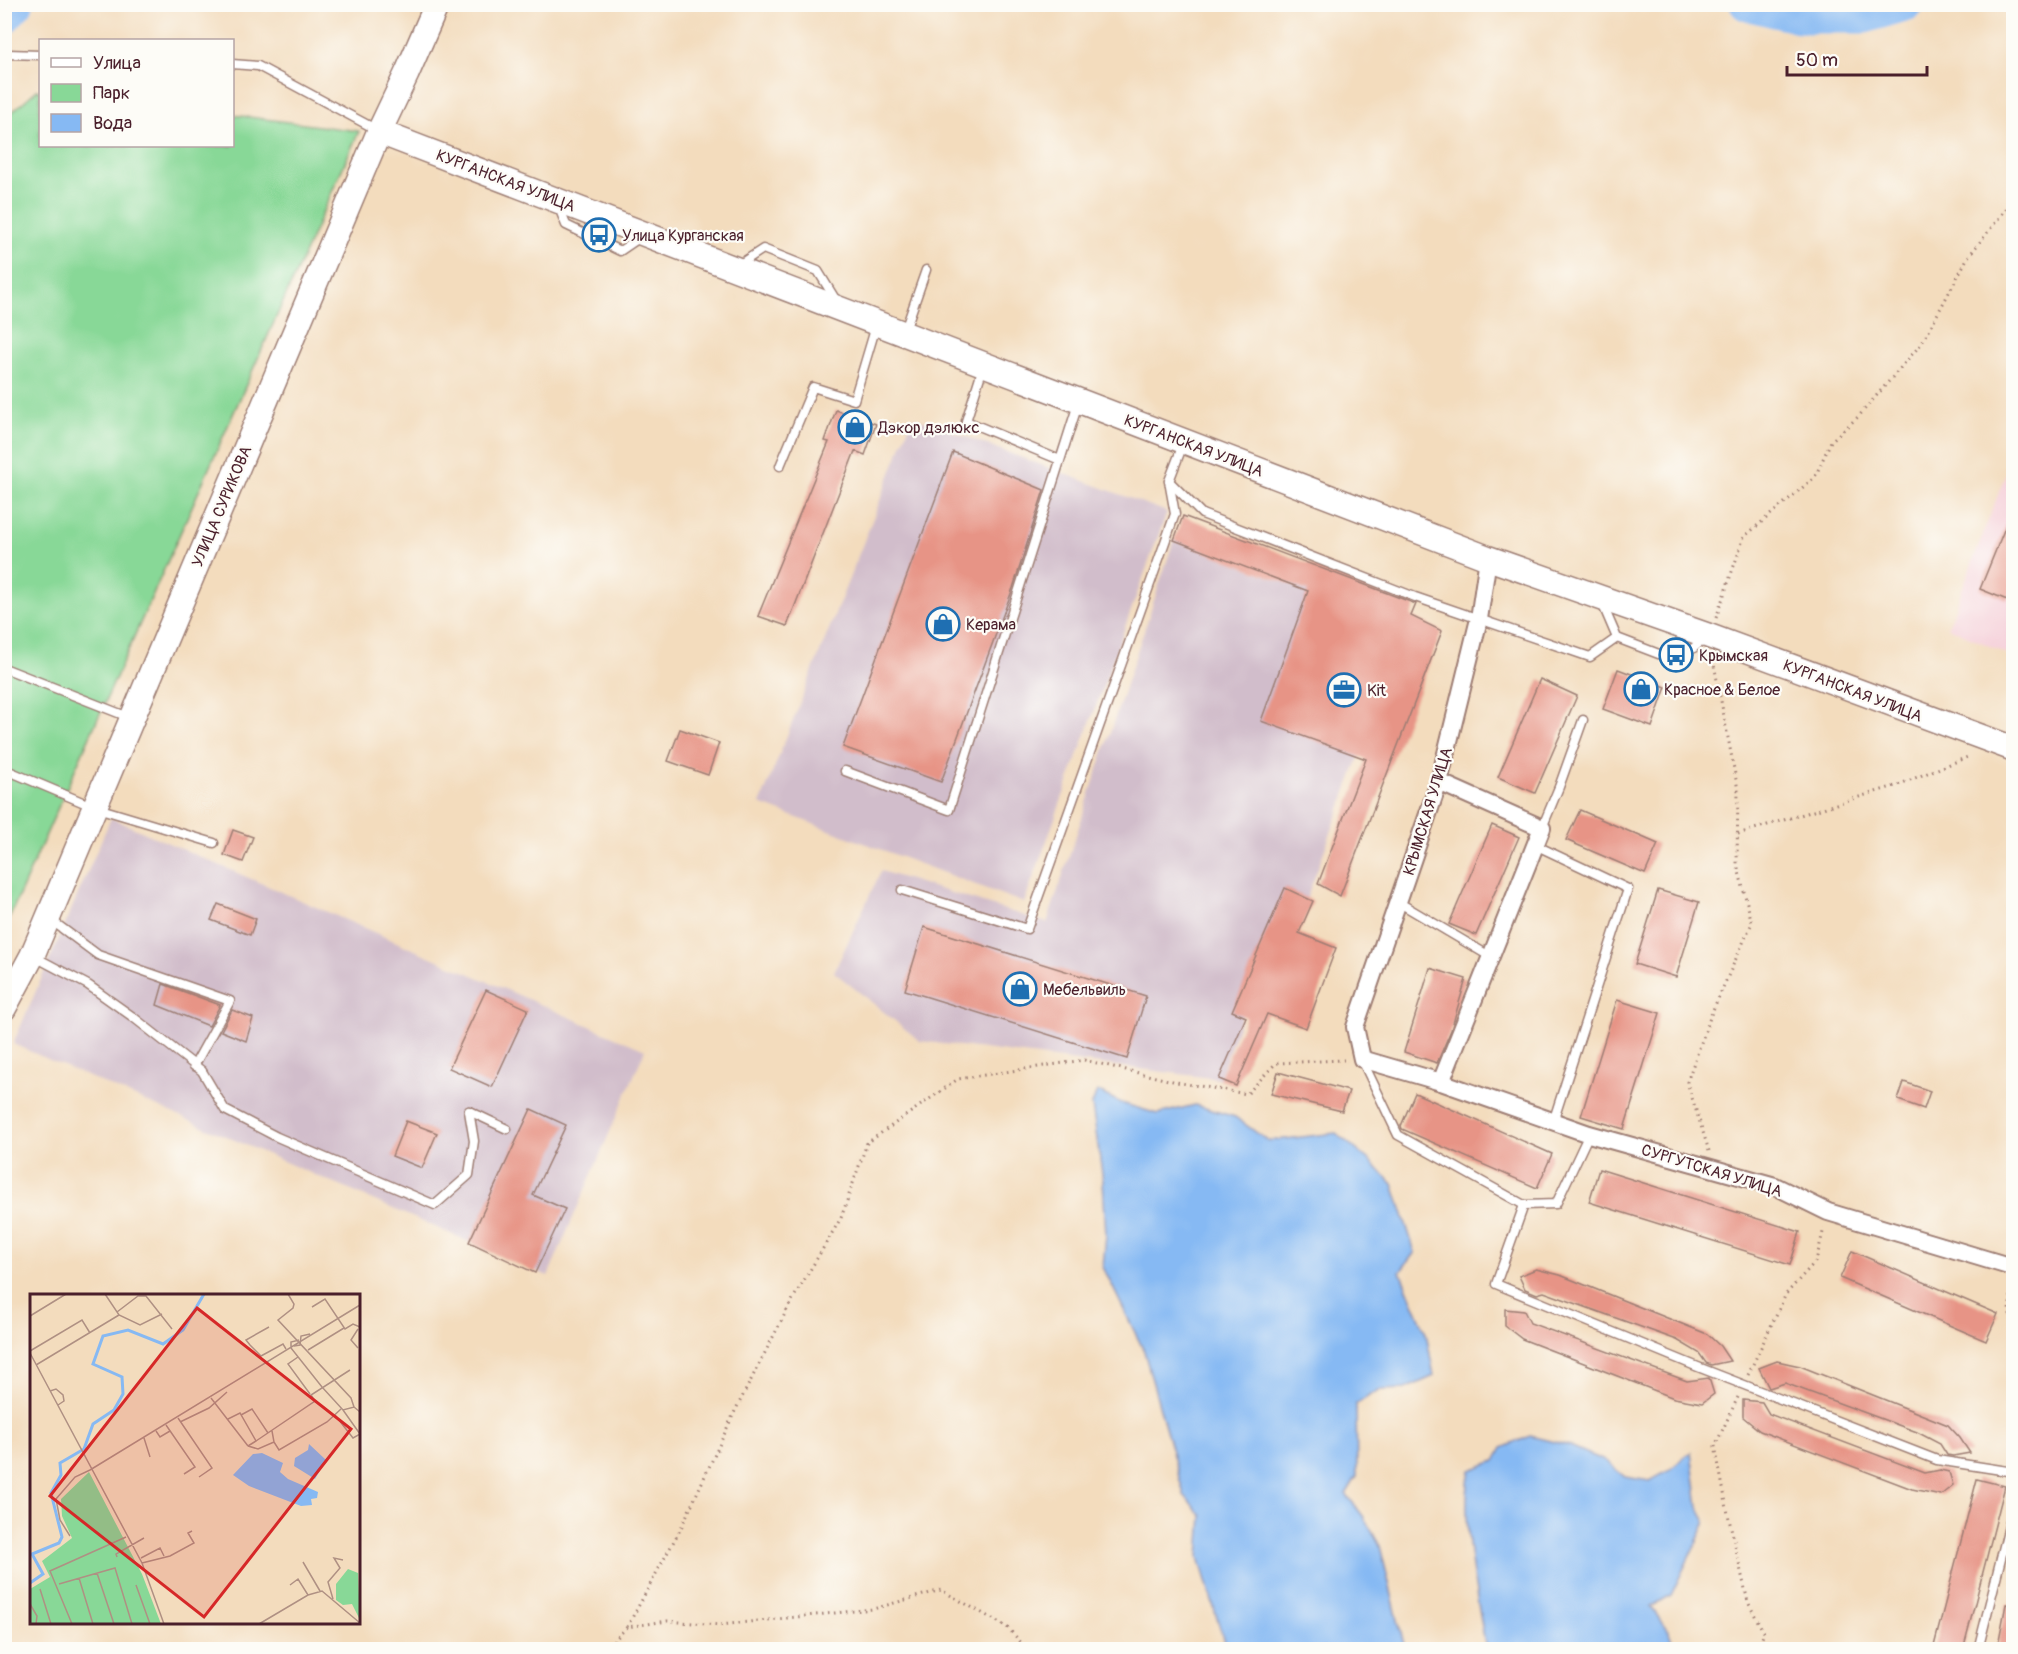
<svg xmlns="http://www.w3.org/2000/svg" width="2018" height="1654" font-family="Pangolin,sans-serif">
<style>
.built{fill:#f5cfd9}
.industrial{fill:#d1bdcb}
.green{fill:#88d897;stroke:#697c61;stroke-width:1.5}
.water{fill:#86b9f3;stroke:#686c8f;stroke-width:1.5}
.lines{fill:none;stroke-linecap:round;stroke-linejoin:round}
.river{stroke:#86b9f3;stroke-width:33}
.building{fill:#e79486}
.lane-casing{stroke:#9e7e74;stroke-width:11}
.street-casing{stroke:#9e7e74;stroke-width:20}
.secondary-casing{stroke:#9e7e74;stroke-width:27}
.path{stroke:#9e7e74;stroke-width:3;stroke-dasharray:1.5 4.5;stroke-linecap:butt}
.lane{stroke:#fff;stroke-width:8}
.street{stroke:#fff;stroke-width:16}
.secondary{stroke:#fff;stroke-width:24}
.labels{text-anchor:middle;stroke-width:4.5;stroke-linejoin:round;paint-order:stroke}
.street-label{font-size:16px;fill:#4a1f2b;stroke:#fdfcf7}
.poi-label{font-size:16px;fill:#4a1f2b;stroke:#fdfcf7;text-anchor:start}
.inset-river{fill:none;stroke:#86b9f3;stroke-width:3}
.inset-road{fill:none;stroke:#af9083;stroke-width:1.5}
.view{fill:#d62828;fill-opacity:0.15;stroke:#d62828;stroke-width:3}
.inset-edge{fill:none;stroke:#4a1f2b;stroke-width:3}
</style>
<rect width="100%" height="100%" fill="#fdfcf7"/>
<filter id="ink" filterUnits="userSpaceOnUse"><feTurbulence type="fractalNoise" baseFrequency=".0167" numOctaves="2"/><feDisplacementMap in="SourceGraphic" scale="12" xChannelSelector="R" yChannelSelector="G"/><feConvolveMatrix kernelMatrix="1 2 1 2 8 2 1 2 1" color-interpolation-filters="sRGB"/></filter>
<filter id="wash" filterUnits="userSpaceOnUse"><feTurbulence type="fractalNoise" baseFrequency=".008" numOctaves="4" result="noise"/><feDisplacementMap in="SourceGraphic" scale="24" xChannelSelector="R" yChannelSelector="G"/><feGaussianBlur stdDeviation="1.35" result="paint"/><feColorMatrix in="noise" values="0 0 0 0 0 0 0 0 0 0 0 0 0 0 0 0 0 1.4 0 .05"/><feComposite in="paint" operator="in"/></filter>
<g filter="url(#wash)">
<rect width="100%" height="100%" fill="#f3dcbd"/>
<path class="built" d="M 2011,460 L 2014,461 L 2013,657 L 1948,627 Z"/>
<g class="industrial">
<path d="M 913,417 L 1167,512 L 1024,903 L 760,804 Z"/>
<path d="M 1174,540 L 1407,629 L 1260,1023 L 1242,1015 L 1219,1079 L 920,1041 L 834,972 L 881,871 L 1047,923 Z"/>
<path d="M 111,818 L 645,1050 L 548,1276 L 13,1044 Z"/>
</g>
<path class="green" d="M 37,90 L 40,91 L 40,146 L 232,146 L 233,115 L 359,131 L 5,927 L 5,118 Z"/>
<g class="water">
<path d="M 1097,1091 L 1121,1103 L 1158,1114 L 1195,1105 L 1235,1117 L 1268,1141 L 1336,1133 L 1369,1160 L 1393,1184 L 1415,1252 L 1400,1272 L 1426,1333 L 1434,1376 L 1405,1389 L 1379,1390 L 1356,1404 L 1357,1476 L 1346,1494 L 1363,1516 L 1380,1546 L 1405,1649 L 1226,1649 L 1199,1557 L 1202,1516 L 1184,1495 L 1144,1351 L 1103,1267 L 1106,1235 L 1103,1180 L 1092,1105 Z"/>
<path d="M 1530,1436 L 1570,1446 L 1605,1461 L 1625,1477 L 1650,1481 L 1668,1471 L 1691,1452 L 1698,1507 L 1706,1522 L 1671,1595 L 1651,1607 L 1669,1632 L 1675,1649 L 1486,1649 C 1477,1596 1460,1523 1470,1470 L 1495,1461 L 1502,1448 Z"/>
</g>
<g class="lines">
<g class="river">
<path d="M 1746,4 L 1799,17 L 1865,17 L 1908,4"/>
<path d="M 4,18 L 17,4"/>
</g>
</g>
<g id="blocks">
<g class="building">
<path d="M 836,410 L 876,424 L 865,455 L 855,451 L 787,626 L 758,616 L 829,442 L 825,441 Z"/>
<path d="M 953,452 L 1044,490 L 1013,588 L 941,782 L 843,747 Z"/>
<path d="M 2013,508 L 2013,584 L 2007,600 L 1980,589 Z"/>
<path d="M 1183,516 L 1416,604 L 1411,616 L 1442,631 L 1340,896 L 1318,884 L 1366,759 L 1261,721 L 1308,591 L 1174,540 Z"/>
<path d="M 1618,669 L 1666,687 L 1652,727 L 1603,709 Z"/>
<path d="M 1540,679 L 1577,696 L 1535,793 L 1498,777 Z"/>
<path d="M 680,729 L 719,743 L 708,775 L 668,761 Z"/>
<path d="M 1580,810 L 1658,844 L 1645,874 L 1566,840 Z"/>
<path d="M 1492,825 L 1519,837 L 1476,935 L 1449,924 Z"/>
<path d="M 233,830 L 253,837 L 243,862 L 224,855 Z"/>
<path d="M 1285,888 L 1313,901 L 1299,933 L 1336,948 L 1306,1028 L 1267,1014 L 1236,1086 L 1219,1079 L 1246,1017 L 1232,1011 Z"/>
<path d="M 1658,890 L 1699,902 L 1676,977 L 1635,964 Z"/>
<path d="M 218,904 L 256,919 L 250,935 L 211,920 Z"/>
<path d="M 924,927 L 1146,996 L 1127,1059 L 905,990 Z"/>
<path d="M 1430,968 L 1466,979 L 1451,1030 L 1437,1063 L 1404,1052 Z"/>
<path d="M 163,984 L 220,1005 L 209,1026 L 157,1005 Z"/>
<path d="M 486,990 L 528,1009 L 492,1087 L 449,1068 Z"/>
<path d="M 1617,1000 L 1660,1013 L 1624,1129 L 1581,1116 Z"/>
<path d="M 232,1010 L 253,1018 L 246,1041 L 221,1031 Z"/>
<path d="M 1278,1072 L 1349,1091 L 1342,1111 L 1271,1094 Z"/>
<path d="M 1904,1082 L 1930,1091 L 1924,1109 L 1898,1100 Z"/>
<path d="M 1415,1093 L 1552,1154 L 1537,1188 L 1402,1129 L 1401,1126 Z"/>
<path d="M 531,1109 L 566,1125 L 533,1195 L 565,1209 L 535,1273 L 469,1242 Z"/>
<path d="M 406,1121 L 437,1133 L 422,1168 L 392,1156 Z"/>
<path d="M 1599,1169 L 1800,1232 L 1790,1265 L 1589,1202 Z"/>
<path d="M 1852,1251 L 1998,1314 L 1986,1341 L 1840,1278 Z"/>
<path d="M 1536,1269 L 1560,1275 L 1707,1334 L 1720,1346 L 1730,1361 L 1711,1365 L 1706,1363 L 1699,1353 L 1677,1340 L 1544,1292 L 1537,1294 L 1525,1289 L 1519,1276 Z"/>
<path d="M 1505,1309 L 1524,1311 L 1530,1323 L 1687,1381 L 1709,1378 L 1714,1394 L 1702,1403 L 1674,1398 L 1522,1339 L 1505,1326 Z"/>
<path d="M 1777,1361 L 1800,1366 L 1948,1425 L 1960,1438 L 1970,1453 L 1953,1456 L 1947,1455 L 1940,1444 L 1917,1432 L 1785,1383 L 1769,1388 L 1759,1368 Z"/>
<path d="M 1743,1400 L 1762,1402 L 1769,1414 L 1925,1473 L 1940,1470 L 1949,1472 L 1953,1485 L 1941,1495 L 1912,1489 L 1760,1431 L 1743,1417 Z"/>
<path d="M 1977,1479 L 2005,1486 L 1963,1650 L 1933,1650 Z"/>
<path d="M 2006,1604 L 2013,1605 L 2013,1650 L 1997,1650 Z"/>
</g>
</g>
</g>
<g filter="url(#ink)">
<use href="#blocks" fill-opacity="0" stroke="#9e7e74" stroke-width="1.5"/>
<g class="lines">
<g class="lane-casing">
<g id="lane">
<path d="M 4,58 L 8,54 L 40,55"/>
<path d="M 232,64 L 258,66 L 379,131"/>
<path d="M 558,205 L 566,225 L 620,251 L 642,236"/>
<path d="M 737,266 L 763,249 L 818,271 L 837,302"/>
<path d="M 904,333 L 926,270"/>
<path d="M 983,367 L 966,421 L 1060,460"/>
<path d="M 780,466 L 813,387 L 854,400 L 876,326"/>
<path d="M 1169,481 L 1202,514 L 1415,597 L 1590,657 L 1617,638"/>
<path d="M 1602,603 L 1617,638 L 1677,661 L 1706,638"/>
<path d="M 4,668 L 131,718"/>
<path d="M 4,769 L 94,807 L 214,843"/>
<path d="M 845,771 L 949,810 L 1078,404"/>
<path d="M 1542,828 L 1559,787 L 1583,720"/>
<path d="M 1535,845 L 1628,889 L 1553,1122"/>
<path d="M 902,890 L 1027,929 L 1175,514 L 1169,481 L 1184,442"/>
<path d="M 1398,902 L 1491,957"/>
<path d="M 51,920 L 98,955 L 230,1001 L 194,1066"/>
<path d="M 35,957 L 88,985 L 133,1017 L 202,1071 L 225,1110 L 277,1137 L 435,1205 L 469,1175 L 474,1141 L 469,1111"/>
<path d="M 1362,1060 L 1398,1135 L 1524,1205 L 1556,1204 L 1589,1134"/>
<path d="M 469,1111 L 507,1129"/>
<path d="M 1524,1205 L 1496,1284 L 1698,1367 L 1937,1460 L 2014,1472"/>
<path d="M 1978,1650 L 2014,1506"/>
</g>
</g>
<g class="street-casing">
<g id="street">
<path d="M 1439,782 L 1542,828 L 1441,1082 L 1362,1059 L 1355,1027 L 1439,782 L 1479,619 L 1488,558"/>
<path d="M 1441,1082 L 1589,1134 L 1775,1186 L 1828,1212 L 2012,1267 L 2014,1261"/>
</g>
</g>
<g class="secondary-casing">
<g id="secondary">
<path d="M 379,132 L 1488,558 L 1709,636 L 2014,749"/>
<path d="M 4,1008 L 32,956 L 379,132 L 407,73 L 437,4"/>
</g>
</g>
<g class="path">
<path d="M 1716,618 L 1744,537 L 1815,477 L 1831,441 L 1858,417 L 1922,343 L 1968,257 L 2014,199"/>
<path d="M 1738,834 L 1895,786 L 1970,756"/>
<path d="M 1709,1151 L 1687,1082 L 1712,1012 L 1752,923 L 1737,864 L 1738,790 L 1713,659"/>
<path d="M 2011,1284 L 2010,1314 L 2014,1318"/>
<path d="M 1748,1375 L 1786,1294 L 1816,1261 L 1824,1228"/>
<path d="M 1738,1397 L 1715,1446 L 1729,1519 L 1748,1602 L 1764,1633 L 1757,1650"/>
<path d="M 627,1627 L 681,1528 L 734,1413 L 790,1304 L 841,1218 L 867,1143 L 958,1079 L 1084,1060 L 1181,1083 L 1247,1094 L 1276,1063 L 1344,1060"/>
<path d="M 605,1650 L 627,1627 L 667,1621 L 720,1625 L 873,1609 L 941,1590 L 1007,1627 L 1028,1650"/>
</g>
<use href="#lane" class="lane"/>
<use href="#street" class="street"/>
<use href="#secondary" class="secondary"/>
</g>
</g>
<defs>
<g id="bus-ring" transform="scale(1.725)"><circle r="9.5" fill="#fdfcf7" stroke="#1f6fb2" stroke-width="1.5"/><path d="M-5-6H5V4H4V6H2V4H-2V6H-4V4H-5ZM-3.5-4V0h7V-4ZM-3.5 1.2v1.5H-2V1.2ZM2 1.2v1.5H3.5V1.2Z" fill="#1f6fb2"/></g>
<g id="shop-ring" transform="scale(1.725)"><circle r="9.5" fill="#fdfcf7" stroke="#1f6fb2" stroke-width="1.5"/><path d="M-5-2.5h2.3a2.7 3.5 0 0 1 5.4 0H5L5.5 6h-11ZM-1.5-2.5h3a1.5 2.3 0 0 0-3 0Z" fill="#1f6fb2"/></g>
<g id="office-ring" transform="scale(1.725)"><circle r="9.5" fill="#fdfcf7" stroke="#1f6fb2" stroke-width="1.5"/><path d="M-6-3h4V-5.5h4V-3h4V5H-6ZM-1-4.5V-3h2v-1.5ZM-6 0V1H6V0Z" fill="#1f6fb2"/></g>
</defs>
<g fill-rule="evenodd">
<use href="#bus-ring" x="599" y="235"/>
<use href="#shop-ring" x="855" y="427"/>
<use href="#shop-ring" x="943" y="624"/>
<use href="#bus-ring" x="1676" y="655"/>
<use href="#shop-ring" x="1641" y="689"/>
<use href="#office-ring" x="1344" y="690"/>
<use href="#shop-ring" x="1020" y="989"/>
</g>
<g class="labels">
<g class="street-label">
<text transform="translate(506 180) rotate(21)" y="6">КУРГАНСКАЯ УЛИЦА</text>
<text transform="translate(1194 445) rotate(21)" y="6">КУРГАНСКАЯ УЛИЦА</text>
<text transform="translate(221 506) rotate(-67)" y="6">УЛИЦА СУРИКОВА</text>
<text transform="translate(1853 690) rotate(21)" y="6">КУРГАНСКАЯ УЛИЦА</text>
<text transform="translate(1427 811) rotate(-73)" y="6">КРЫМСКАЯ УЛИЦА</text>
<text transform="translate(1712 1170) rotate(17)" y="6">СУРГУТСКАЯ УЛИЦА</text>
</g>
<g class="poi-label">
<text x="622" y="241">Улица Курганская</text>
<text x="878" y="433">Дэкор дэлюкс</text>
<text x="966" y="630">Керама</text>
<text x="1699" y="661">Крымская</text>
<text x="1664" y="695">Красное &amp; Белое</text>
<text x="1367" y="696">Kit</text>
<text x="1043" y="995">Мебельвиль</text>
</g>
</g>
<g transform="translate(30 1294)">
<rect width="330" height="330" fill="#f3dcbd"/>
<path d="M 59,178 L 112,280 L 131,330 L 0,330 L 0,295 L 20,283 L 12,267 L 42,244 L 32,222 L 31,205 ZM 318,275 L 328,279 L 330,326 L 322,310 L 313,311 L 306,306 L 306,290 Z" fill="#88d897"/>
<path d="M 279,150 L 296,166 L 285,185 L 264,172 L 265,164 L 278,156 ZM 232,159 L 253,169 L 250,178 L 258,185 L 288,198 L 287,204 L 281,205 L 282,211 L 271,212 L 219,192 L 203,181 L 223,160 Z" fill="#86b9f3"/>
<path class="inset-river" d="M 0,289 L 13,280 L 2,260 L 29,249 L 32,243 L 21,199 L 31,181 L 30,169 L 54,155 L 63,130 L 84,116 L 93,100 L 92,83 L 63,70 L 73,42 L 98,36 L 133,50 L 153,36 L 174,0"/>
<path class="inset-road" d="M 75,0 L 89,21 L 110,31 L 132,20M 258,0 L 264,10 L 263,14 L 248,26 L 321,104 L 324,113M 282,13 L 295,5 L 315,35 L 323,30 L 330,33M 87,18 L 108,2 L 116,2 L 142,35M 0,22 L 36,0M 239,33 L 216,46 L 220,51 L 231,62 L 253,50 L 256,55M 328,35 L 321,46 L 328,54M 269,46 L 261,48 L 261,54 L 292,93 L 313,116 L 324,113 L 330,118M 264,52 L 270,51 L 271,42 L 280,40M 278,56 L 314,34M 0,57 L 52,26 L 60,39M 0,59 L 112,269 L 134,330M 268,63 L 258,70 L 280,100M 6,71 L 89,21M 20,97 L 26,95 L 33,101 L 34,107 L 28,111M 181,104 L 218,152M 313,116 L 330,140M 211,121 L 222,115 L 238,139M 305,121 L 323,144 L 330,140 L 330,144M 148,124 L 182,174 L 169,183M 198,125 L 210,119 L 226,147 L 218,152M 150,128 L 179,114 L 197,98M 136,131 L 165,173 L 154,180M 126,137 L 130,143 L 140,137M 114,144 L 120,163M 226,147 L 285,107 L 281,101 L 320,76M 244,148 L 249,156 L 297,128 L 311,115M 218,152 L 228,155 L 244,148 L 242,137M 60,176 L 330,11M 40,242 L 30,226 L 26,205 L 45,183 L 60,176M 87,263 L 86,260 L 114,244M 111,264 L 130,254 L 134,262M 273,268 L 290,297M 112,269 L 140,262 L 164,249 L 158,239 L 162,237M 67,279 L 84,330M 49,284 L 63,330M 29,290 L 85,274 L 102,330M 106,291 L 120,330M 260,291 L 268,285 L 278,301M 10,295 L 21,330M 303,305 L 298,288 L 310,274 L 304,264 L 313,266M 0,310 L 7,322 L 6,330M 42,330 L 20,277 L 96,243M 229,330 L 278,301 L 292,297 L 330,329"/>
<path class="view" d="M 167,14 L 321,135 L 174,323 L 20,202 Z"/>
<rect width="330" height="330" class="inset-edge"/>
</g>
<rect width="2018" height="1654" fill="none" stroke="#fdfcf7" stroke-width="24"/>
<rect x="39" y="39" width="195" height="108" fill="#fdfcf7" stroke="#b5a4a5" stroke-width="1.5"/>
<rect x="51" y="58" width="30" height="9" fill="#ffffff" stroke="#b5a4a5" stroke-width="1.5"/>
<text x="93" y="69" font-size="18" fill="#4a1f2b">Улица</text>
<rect x="51" y="84" width="30" height="18" fill="#88d897" stroke="#b5a4a5" stroke-width="1.5"/>
<text x="93" y="99" font-size="18" fill="#4a1f2b">Парк</text>
<rect x="51" y="114" width="30" height="18" fill="#86b9f3" stroke="#b5a4a5" stroke-width="1.5"/>
<text x="93" y="129" font-size="18" fill="#4a1f2b">Вода</text>
<path d="M1787 66v9h140v-9" fill="none" stroke="#4a1f2b" stroke-width="3"/>
<text x="1796" y="66" font-size="18" fill="#4a1f2b" stroke="#fdfcf7" stroke-width="4.5" paint-order="stroke">50 m</text>
</svg>
